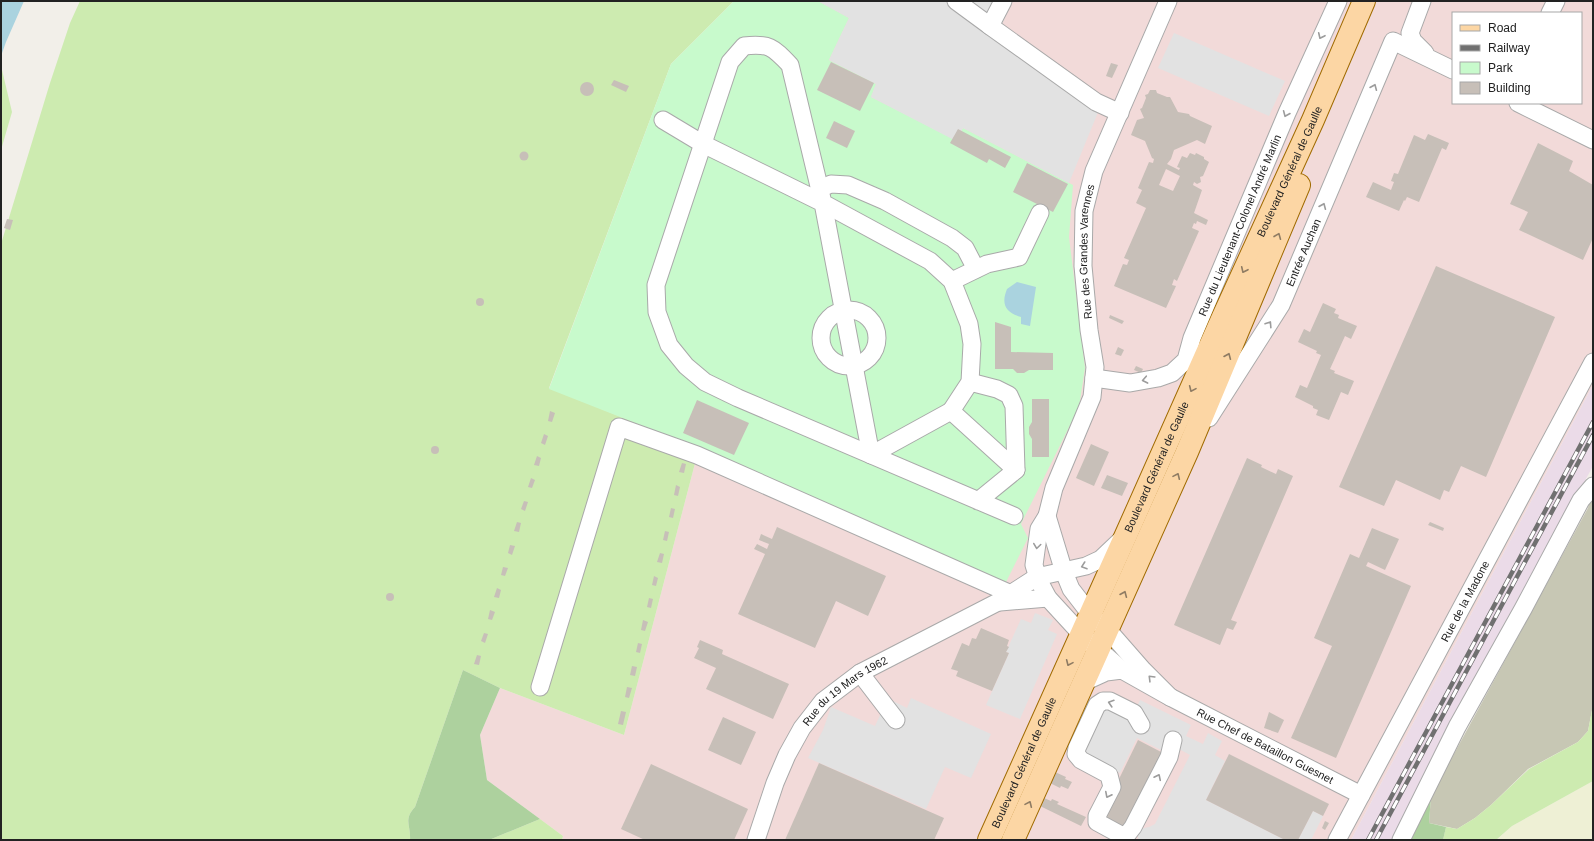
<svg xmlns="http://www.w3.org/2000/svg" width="1594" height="841" font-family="Arial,sans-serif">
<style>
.commercial{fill:#f2dad9;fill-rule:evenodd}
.industrial{fill:#ebdbe8}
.construction{fill:#c7c7b4}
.farmland{fill:#eef0d5}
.grass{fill:#cdebb0}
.forest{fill:#add19e}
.park{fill:#c8facc}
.parking{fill:#e2e2e2}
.water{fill:#aad3df}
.building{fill:#c7bfb8;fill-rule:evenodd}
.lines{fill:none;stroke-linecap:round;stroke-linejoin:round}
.minor-casing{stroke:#a9a9a9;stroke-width:19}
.major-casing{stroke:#a06b00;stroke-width:24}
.minor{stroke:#fff;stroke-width:17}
.major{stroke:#fcd6a4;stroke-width:22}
.rail-casing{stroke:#707070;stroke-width:4.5}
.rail{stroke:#fff;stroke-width:3;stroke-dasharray:9;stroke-linecap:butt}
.oneway{stroke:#9c9c9c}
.oneway2{stroke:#8f7c63}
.labels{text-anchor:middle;stroke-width:3;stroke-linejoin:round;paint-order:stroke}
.street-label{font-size:11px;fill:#222;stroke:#fff}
</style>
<rect width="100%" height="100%" fill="#f2efe9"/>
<path class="commercial" d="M 734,1 L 1593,1 L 1593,385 L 1351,840 L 562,840 L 563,836 L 487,780 L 480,735 L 500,688 L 624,735 L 699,448 L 549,389 ZM 1453,13 L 1581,13 L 1581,103 L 1453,103 Z"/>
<path class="industrial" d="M 1593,385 L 1593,466 L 1443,740 L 1395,840 L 1351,840 Z"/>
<path class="construction" d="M 1593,485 L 1593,705 L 1588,731 L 1578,742 L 1528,769 L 1491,805 L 1475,818 L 1457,829 L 1429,823 L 1431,796 L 1588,508 Z"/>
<path class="farmland" d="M 1593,781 L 1593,840 L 1496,840 L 1512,826 Z"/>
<g class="grass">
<path d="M 80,1 L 734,1 L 671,64 L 549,388 L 699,448 L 624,735 L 500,688 L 463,670 L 415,807 C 403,820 411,825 410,840 L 1,840 L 1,244 L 50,83 L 70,23 Z"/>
<path d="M 2,70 L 12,112 L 1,150 L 1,72 Z"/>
<path d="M 1593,705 L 1593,781 L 1512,826 L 1496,840 L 1443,840 L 1446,827 L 1457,829 L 1475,818 L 1491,805 L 1529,769 L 1578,742 L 1588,731 Z"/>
<path d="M 540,819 L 563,836 L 562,840 L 489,840 Z"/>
</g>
<g class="forest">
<path d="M 463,670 L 500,688 L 480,735 L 487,780 L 540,819 L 489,840 L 410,840 C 411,825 403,820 415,807 Z"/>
<path d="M 1431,796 L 1429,823 L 1446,827 L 1443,840 L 1410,840 Z"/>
</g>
<path class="park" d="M 734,1 L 818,1 L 849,18 L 829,60 L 876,84 L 871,97 L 956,140 L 963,128 L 1073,185 L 1069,237 L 1085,368 L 1079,407 L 1021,524 L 1028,538 L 1006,582 L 699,448 L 549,389 L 671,64 Z"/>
<g class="parking">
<path d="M 818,1 L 1012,1 L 1001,27 L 1101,105 L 1069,183 L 963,128 L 956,141 L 871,97 L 876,84 L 829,60 L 849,18 Z"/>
<path d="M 1174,33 L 1285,81 L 1269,116 L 1158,68 Z"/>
<path d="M 1035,613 L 1053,620 L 1048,630 L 1057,634 L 1020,719 L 986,705 L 1009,653 L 1006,652 L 1021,619 L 1031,623 Z"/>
<path d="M 911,698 L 991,734 L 971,778 L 945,767 L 926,809 L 808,758 L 823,730 L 831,707 L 875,726 L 881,713 L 893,701 L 907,708 Z"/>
<path d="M 1140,700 L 1191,725 L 1186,736 L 1203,744 L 1208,733 L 1222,741 L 1215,755 L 1225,761 L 1206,800 L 1285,840 L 1138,840 L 1138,834 L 1140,829 L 1149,827 L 1155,824 L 1190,755 L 1179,749 L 1175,757 L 1137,738 L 1120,773 L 1086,756 L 1081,744 L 1101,703 L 1134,713 Z"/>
<path d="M 1313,811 L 1323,816 L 1311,840 L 1298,840 Z"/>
</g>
<g class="water">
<path d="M 1,1 L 24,1 L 6,42 L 1,56 Z"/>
<path d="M 1017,282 L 1036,287 L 1030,326 L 1021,324 L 1021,317 C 1005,312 1001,304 1007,289 Z"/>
</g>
<g class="building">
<path d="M 831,62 L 874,83 L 860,111 L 817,90 Z"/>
<path d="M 1111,63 L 1118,65 L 1112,78 L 1106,76 Z"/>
<path d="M 614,80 L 629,86 L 626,92 L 611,85 Z"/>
<circle cx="587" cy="89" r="7"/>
<path d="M 1150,90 L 1156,90 L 1157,93 L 1167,97 L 1170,97 L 1178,112 L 1189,114 L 1190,116 L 1212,126 L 1205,144 L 1197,140 L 1174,150 L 1171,159 L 1167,164 L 1179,170 L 1180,168 L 1177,167 L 1182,156 L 1187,158 L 1190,153 L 1195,155 L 1196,153 L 1204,157 L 1204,159 L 1209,162 L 1203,176 L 1200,177 L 1201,182 L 1197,184 L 1194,182 L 1193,185 L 1202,190 L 1194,213 L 1208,220 L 1206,225 L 1197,221 L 1196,224 L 1194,223 L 1192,228 L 1199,231 L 1177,281 L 1174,279 L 1172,285 L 1176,286 L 1166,308 L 1114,286 L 1123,264 L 1127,265 L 1129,260 L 1124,258 L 1146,208 L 1136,203 L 1142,190 L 1138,188 L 1149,162 L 1153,163 L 1154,159 L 1152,158 L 1145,141 L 1131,135 L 1137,120 L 1144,118 L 1140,109 L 1142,108 L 1146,98 L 1145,95 L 1148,94 ZM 1166,169 L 1180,176 L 1173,191 L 1159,185 Z"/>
<path d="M 834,121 L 855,131 L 847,148 L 826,138 Z"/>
<path d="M 958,129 L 1011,157 L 1005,168 L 989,159 L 987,163 L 950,143 Z"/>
<path d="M 1428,134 L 1449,143 L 1446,150 L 1442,148 L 1419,202 L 1407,197 L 1405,201 L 1404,200 L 1399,211 L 1366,197 L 1373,182 L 1391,190 L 1394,182 L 1391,181 L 1394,173 L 1398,174 L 1414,135 L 1425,140 Z"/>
<path d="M 1538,143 L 1573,161 L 1569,171 L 1593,185 L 1593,238 L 1583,260 L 1519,230 L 1528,212 L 1510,204 Z"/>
<circle cx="524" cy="156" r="4.5"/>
<path d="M 1027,163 L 1068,184 L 1053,212 L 1013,192 Z"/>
<path d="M 7,219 L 13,220 L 10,230 L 4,228 Z"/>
<path d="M 1436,266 L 1555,317 L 1486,477 L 1461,466 L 1449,492 L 1444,490 L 1440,500 L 1396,480 L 1384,506 L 1339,487 Z"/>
<circle cx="480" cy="302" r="4"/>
<path d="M 1323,303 L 1336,309 L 1334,313 L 1339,315 L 1338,318 L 1357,326 L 1351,339 L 1345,336 L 1330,369 L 1335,371 L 1334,373 L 1354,381 L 1348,395 L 1341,392 L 1329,420 L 1316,415 L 1318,410 L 1313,408 L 1313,406 L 1295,397 L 1300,385 L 1307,388 L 1321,355 L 1316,353 L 1317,351 L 1298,342 L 1304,329 L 1310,332 Z"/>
<path d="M 1110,315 L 1124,321 L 1122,324 L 1109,318 Z"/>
<path d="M 995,322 L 1011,327 L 1011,352 L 1053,353 L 1053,370 L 1029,370 L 1024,373 L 1017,373 L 1013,369 L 995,369 Z"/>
<path d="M 1118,347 L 1124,350 L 1121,356 L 1115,354 Z"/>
<path d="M 1136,366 L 1143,369 L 1141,373 L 1134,370 Z"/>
<path d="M 1032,399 L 1049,399 L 1049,457 L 1032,457 L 1032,439 L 1029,434 L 1029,427 L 1032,422 Z"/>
<path d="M 697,400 L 749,423 L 734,455 L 683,433 Z"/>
<path d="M 550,411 L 555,413 L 552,422 L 548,421 Z"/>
<path d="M 544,434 L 548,436 L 545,445 L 541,443 Z"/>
<path d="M 1091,444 L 1109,452 L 1094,486 L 1076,478 Z"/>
<circle cx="435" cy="450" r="4"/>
<path d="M 537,456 L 541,458 L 539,466 L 534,465 Z"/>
<path d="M 1247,458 L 1262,465 L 1261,467 L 1276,474 L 1278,469 L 1293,476 L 1231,620 L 1237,622 L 1233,630 L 1227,628 L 1220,645 L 1174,625 Z"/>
<path d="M 682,463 L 686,464 L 684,473 L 679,472 Z"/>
<path d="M 1107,475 L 1128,483 L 1122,496 L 1101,488 Z"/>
<path d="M 531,478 L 535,480 L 532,488 L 528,487 Z"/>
<path d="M 676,485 L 680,487 L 678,496 L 674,495 Z"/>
<path d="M 524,501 L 528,502 L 525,511 L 521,509 Z"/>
<path d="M 671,508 L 675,509 L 673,518 L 669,517 Z"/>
<path d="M 517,522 L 521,523 L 519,532 L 514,531 Z"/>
<path d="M 1430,522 L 1444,528 L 1443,531 L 1428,525 Z"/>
<path d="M 777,527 L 886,576 L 868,616 L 836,601 L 815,648 L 738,614 L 765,554 L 754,549 L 757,544 L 767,549 L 769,544 L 759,540 L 761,534 L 772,539 Z"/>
<path d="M 1372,528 L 1399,539 L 1385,570 L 1368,562 L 1366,566 L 1411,586 L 1336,758 L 1291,738 L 1332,646 L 1314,638 L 1350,554 L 1359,558 Z"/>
<path d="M 665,531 L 669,532 L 667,541 L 663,540 Z"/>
<path d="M 510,545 L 515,546 L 512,555 L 508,553 Z"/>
<path d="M 660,553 L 664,554 L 662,563 L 657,562 Z"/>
<path d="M 503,567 L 508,568 L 505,576 L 501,575 Z"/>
<path d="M 654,576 L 658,578 L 656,586 L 652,585 Z"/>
<path d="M 497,588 L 501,590 L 499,598 L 494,597 Z"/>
<circle cx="390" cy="597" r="4"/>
<path d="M 649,598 L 653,599 L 651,608 L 647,607 Z"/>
<path d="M 490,610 L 495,612 L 492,620 L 488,619 Z"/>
<path d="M 643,620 L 648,622 L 645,631 L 641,630 Z"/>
<path d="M 981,628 L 1009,640 L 1007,646 L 1009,647 L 1006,652 L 1009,653 L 992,691 L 956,676 L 958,671 L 951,669 L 962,643 L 969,646 L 972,638 L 976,639 Z"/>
<path d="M 484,633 L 488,634 L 485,643 L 481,641 Z"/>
<path d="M 700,640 L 723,650 L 722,654 L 789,684 L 773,719 L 706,689 L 716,668 L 694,658 L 699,648 L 697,647 Z"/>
<path d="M 638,643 L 642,644 L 640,653 L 636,652 Z"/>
<path d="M 477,655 L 481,656 L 479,665 L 474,664 Z"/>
<path d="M 632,666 L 637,667 L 635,676 L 630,675 Z"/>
<path d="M 627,687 L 632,688 L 629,698 L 625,697 Z"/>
<path d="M 621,711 L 626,712 L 623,725 L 618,724 Z"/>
<path d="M 1269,712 L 1284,720 L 1278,733 L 1264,728 Z"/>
<path d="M 723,717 L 756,732 L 741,765 L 708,750 Z"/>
<path d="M 1138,740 L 1163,753 L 1126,836 L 1098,822 Z"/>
<path d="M 1229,754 L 1329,804 L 1323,816 L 1313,811 L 1298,840 L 1285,840 L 1206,800 Z"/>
<path d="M 819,763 L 944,818 L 934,840 L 785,840 Z"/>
<path d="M 651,764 L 748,809 L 734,840 L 645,840 L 621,829 Z"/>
<path d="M 1055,772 L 1066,777 L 1065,779 L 1072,782 L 1068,789 L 1061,786 L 1060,788 L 1050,783 Z"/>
<path d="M 1044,798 L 1051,801 L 1052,799 L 1059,802 L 1057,804 L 1086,817 L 1081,826 L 1040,806 Z"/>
<path d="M 1325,821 L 1329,823 L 1325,830 L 1322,828 Z"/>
</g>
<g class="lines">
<g class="minor-casing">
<g id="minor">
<path d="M 956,1 L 990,26 L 1003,1"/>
<path d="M 1422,1 L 1410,33 L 1413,41 L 1425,53"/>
<path d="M 1550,13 L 1556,1"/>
<path d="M 990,26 L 1096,102 L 1120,113"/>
<path d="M 1518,103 L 1593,140"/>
<path d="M 663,120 L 703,144 L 823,203 L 871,455 L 951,411"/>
<path d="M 819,189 L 831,184 L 848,185 L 885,201 L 952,238 L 965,248 L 976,269"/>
<path d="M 952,281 L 987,264 L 1019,257 L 1040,213"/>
<circle cx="849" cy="338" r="28"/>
<path id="s1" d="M 1094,378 L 1130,383 L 1158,378 L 1172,373 L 1186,360 L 1192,338 L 1287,113 L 1338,1"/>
<path d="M 970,382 L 997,389 L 1009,395 L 1014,406 L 1016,470"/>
<path id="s2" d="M 1209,418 L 1281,305 L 1393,41 L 1453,70"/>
<path d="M 978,501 L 1016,470 L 951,411 L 970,382 L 972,344 L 969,324 L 952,281 L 930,261 L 823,203 L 790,65 C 773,47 769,43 744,46 L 730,62 L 656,285 L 657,312 L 669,345 L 686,366 L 705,382 L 738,398 L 1014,516"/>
<path d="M 1047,516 L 1064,572 L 1071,589 L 1091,615 L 1108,630 L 1143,670 L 1170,697 L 1122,670 L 1106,672 L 1084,682"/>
<path d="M 1000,602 L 1048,598"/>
<path id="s3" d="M 1122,670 L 1082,635 L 1048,598 L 1039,581 L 1034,565 L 1039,529 L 1047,516 L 1054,488 L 1092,397 L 1095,367 L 1089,330 L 1083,266 L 1084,211 L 1094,171 L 1168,1"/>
<path d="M 860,673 L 896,720"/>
<path d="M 540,687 L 619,427 L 697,455 L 1011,594"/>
<path id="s4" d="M 1170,697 L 1361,795"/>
<path d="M 1141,725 L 1134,713 L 1110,701 L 1103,701 L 1097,705 L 1077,748 L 1076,754 L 1081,760 L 1109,775 L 1112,787 L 1097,816 L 1097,822 L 1121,835 L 1126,836 L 1133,827 L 1169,757 L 1173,740"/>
<path id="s5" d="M 756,840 L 775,783 L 787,755 L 802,728 L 823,701 L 860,673 L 998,602 L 1037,577 L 1086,566 L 1101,559 L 1121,540"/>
<path id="s6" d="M 1337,840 L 1593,362"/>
<path d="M 1401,840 L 1457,727 L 1523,609 L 1581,500 L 1593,486"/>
</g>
</g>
<g class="major-casing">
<g id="major">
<path id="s7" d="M 989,840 L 1126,535 L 1223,317 L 1313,120 L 1364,1"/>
<path d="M 1013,840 L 1187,452 L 1299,185"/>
</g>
</g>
<use href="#minor" class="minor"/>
<use href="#major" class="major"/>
<g class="rail-casing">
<g id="rail">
<path d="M 1368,840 L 1593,422"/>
<path d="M 1376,840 L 1593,435"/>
</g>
</g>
<use href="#rail" class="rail"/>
</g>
<defs><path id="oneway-chevron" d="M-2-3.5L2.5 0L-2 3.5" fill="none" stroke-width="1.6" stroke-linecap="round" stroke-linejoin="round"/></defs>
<g class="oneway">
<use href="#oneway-chevron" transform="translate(1321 36) rotate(115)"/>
<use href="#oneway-chevron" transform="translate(1374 87) rotate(-67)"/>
<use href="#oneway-chevron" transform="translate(1286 114) rotate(113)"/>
<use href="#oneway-chevron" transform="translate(1323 206) rotate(-67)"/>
<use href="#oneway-chevron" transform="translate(1269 324) rotate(-57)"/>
<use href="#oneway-chevron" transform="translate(1145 380) rotate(169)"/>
<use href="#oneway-chevron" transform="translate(1037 546) rotate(98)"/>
<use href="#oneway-chevron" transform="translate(1084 566) rotate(161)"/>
<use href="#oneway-chevron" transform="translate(1151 678) rotate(-135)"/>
<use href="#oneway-chevron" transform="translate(1111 703) rotate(-163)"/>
<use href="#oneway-chevron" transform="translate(1158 777) rotate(-64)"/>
<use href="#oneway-chevron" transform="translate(1108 795) rotate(117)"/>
</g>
<g class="oneway2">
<use href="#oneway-chevron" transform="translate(1278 236) rotate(-68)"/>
<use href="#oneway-chevron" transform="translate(1244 270) rotate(115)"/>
<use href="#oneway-chevron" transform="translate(1228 356) rotate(-67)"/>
<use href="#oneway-chevron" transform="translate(1192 389) rotate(114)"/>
<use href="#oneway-chevron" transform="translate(1177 476) rotate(-66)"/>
<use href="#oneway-chevron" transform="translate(1124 594) rotate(-67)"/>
<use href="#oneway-chevron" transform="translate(1069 663) rotate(114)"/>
<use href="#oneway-chevron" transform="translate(1029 804) rotate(-66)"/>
</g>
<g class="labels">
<g class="street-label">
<text dy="4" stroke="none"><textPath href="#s7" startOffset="733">Boulevard Général de Gaulle</textPath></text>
<text dy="4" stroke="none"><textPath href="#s1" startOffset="244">Rue du Lieutenant-Colonel André Marlin</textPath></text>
<text dy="4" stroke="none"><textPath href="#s3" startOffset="465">Rue des Grandes Varennes</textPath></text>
<text dy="4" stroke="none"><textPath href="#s2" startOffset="191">Entrée Auchan</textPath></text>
<text dy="4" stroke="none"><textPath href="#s7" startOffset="409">Boulevard Général de Gaulle</textPath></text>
<text dy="4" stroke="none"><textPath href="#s6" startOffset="271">Rue de la Madone</textPath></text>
<text dy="4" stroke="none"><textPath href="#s5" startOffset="179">Rue du 19 Mars 1962</textPath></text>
<text dy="4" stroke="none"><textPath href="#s4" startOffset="107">Rue Chef de Bataillon Guesnet</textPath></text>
<text dy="4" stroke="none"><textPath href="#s7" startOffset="85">Boulevard Général de Gaulle</textPath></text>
</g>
</g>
<rect width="1594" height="841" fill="none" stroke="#222222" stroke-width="4"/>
<rect x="1452" y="12" width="130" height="92" fill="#ffffff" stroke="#a7a7a7"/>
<rect x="1460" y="25" width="20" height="6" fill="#fcd6a4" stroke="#a7a7a7"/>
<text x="1488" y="32" font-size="12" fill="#222222">Road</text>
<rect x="1460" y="45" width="20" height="6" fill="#707070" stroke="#a7a7a7"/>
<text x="1488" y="52" font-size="12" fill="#222222">Railway</text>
<rect x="1460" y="62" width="20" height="12" fill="#c8facc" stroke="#a7a7a7"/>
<text x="1488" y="72" font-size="12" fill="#222222">Park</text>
<rect x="1460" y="82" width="20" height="12" fill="#c7bfb8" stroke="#a7a7a7"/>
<text x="1488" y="92" font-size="12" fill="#222222">Building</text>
</svg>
